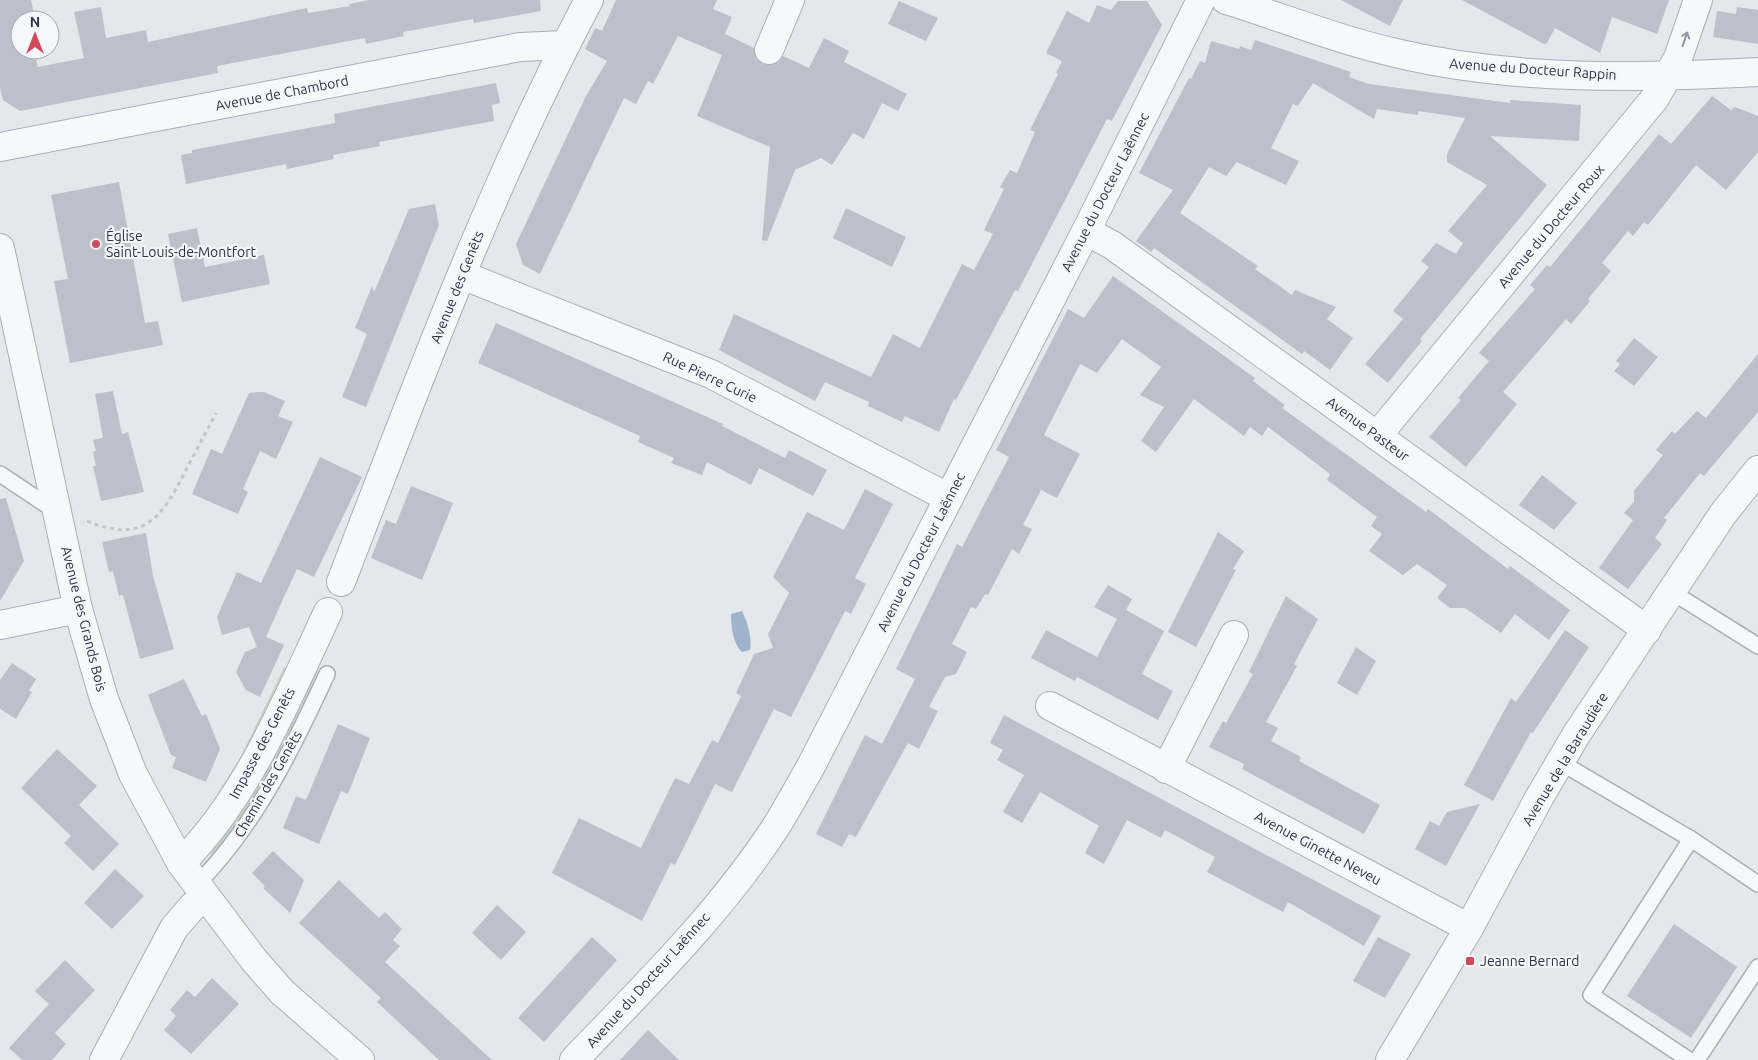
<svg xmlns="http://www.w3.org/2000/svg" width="1758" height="1060" font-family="Ubuntu,sans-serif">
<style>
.green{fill:#c9d6c5}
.water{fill:#9fb4cc}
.building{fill:#bbc0ca}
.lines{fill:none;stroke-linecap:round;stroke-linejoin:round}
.service-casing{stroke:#a9aeb7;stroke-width:18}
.minor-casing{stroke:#a9aeb7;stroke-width:30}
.path{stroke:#c2c5cb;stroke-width:3;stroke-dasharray:4 4;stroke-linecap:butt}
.service{stroke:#f7f8fa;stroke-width:15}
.minor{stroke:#f7f8fa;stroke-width:28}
.oneway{stroke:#9196a0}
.poi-dot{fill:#d1495b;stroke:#f4f6f9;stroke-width:2}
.labels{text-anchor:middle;stroke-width:4.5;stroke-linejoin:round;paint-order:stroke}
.street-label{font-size:14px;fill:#2b3445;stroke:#f4f6f9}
.poi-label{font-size:14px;fill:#2b3445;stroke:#f4f6f9;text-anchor:start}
</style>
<rect width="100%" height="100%" fill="#e4e7ec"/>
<g class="green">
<path d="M 313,665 L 319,668 L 298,721 L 251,807 C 237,821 229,852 210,858 L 211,850 Z"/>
<path d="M 284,667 L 290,670 L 246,759 L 206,812 L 240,758 Z"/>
</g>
<path class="water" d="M 742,611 C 748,623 752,638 750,650 L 742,652 C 733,644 731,627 731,614 Z"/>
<g class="building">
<path d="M 0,0 L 31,0 L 35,19 L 20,20 L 20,50 L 34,50 L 38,67 L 84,58 L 74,12 L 101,7 L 106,38 L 146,30 L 148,42 L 307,8 L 308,13 L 350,6 L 349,4 L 369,0 L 540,0 L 541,11 L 474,23 L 473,19 L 403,32 L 404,36 L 366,44 L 365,38 L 217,66 L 218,73 L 20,111 L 3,100 L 0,88 Z"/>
<path d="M 616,0 L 717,0 L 713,9 L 732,17 L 725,34 L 754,48 L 756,59 L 763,64 L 771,65 L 779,62 L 783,56 L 809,68 L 824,38 L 849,51 L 844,62 L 907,94 L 898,111 L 882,103 L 864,139 L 853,133 L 832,165 L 821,158 L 795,170 L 767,241 L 762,240 L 770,147 L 697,116 L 722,55 L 678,36 L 653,84 L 648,81 L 636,104 L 624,98 L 540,274 L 523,265 L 516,244 L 586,96 L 607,61 L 585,49 L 595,28 L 602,31 Z"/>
<path d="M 1341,0 L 1403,0 L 1390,26 Z"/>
<path d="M 1462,0 L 1669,0 L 1657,34 L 1612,17 L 1600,53 L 1555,28 L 1547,43 L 1544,44 Z"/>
<path d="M 899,1 L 938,18 L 926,41 L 888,24 Z"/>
<path d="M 1118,1 L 1147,1 L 1162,25 L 1112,121 L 1107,119 L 1018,291 L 1015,290 L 956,400 L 954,399 L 939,432 L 905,416 L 902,422 L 868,406 L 869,402 L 825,382 L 815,401 L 719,350 L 734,314 L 871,377 L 893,334 L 920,348 L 962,264 L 974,270 L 993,234 L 984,230 L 1004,189 L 1000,187 L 1010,170 L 1017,173 L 1035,132 L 1030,130 L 1058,74 L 1056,73 L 1062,61 L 1046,53 L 1067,11 L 1089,23 L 1097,5 L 1111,10 Z"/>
<path d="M 1737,7 L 1758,10 L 1758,44 L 1713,37 L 1717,11 L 1736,14 Z"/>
<path d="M 1255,40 L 1351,72 L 1349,77 L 1369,84 L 1510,103 L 1510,100 L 1581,105 L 1579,141 L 1490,136 L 1547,185 L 1420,339 L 1422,341 L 1388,383 L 1365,364 L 1403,319 L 1393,311 L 1429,267 L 1421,261 L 1436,243 L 1456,254 L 1463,243 L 1448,231 L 1487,185 L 1447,162 L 1447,154 L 1465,118 L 1418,111 L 1418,115 L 1377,109 L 1374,119 L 1313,83 L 1298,106 L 1293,104 L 1271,148 L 1299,161 L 1286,185 L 1237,162 L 1226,176 L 1209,167 L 1180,213 L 1258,266 L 1255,269 L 1292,295 L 1295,290 L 1336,307 L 1327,319 L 1353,338 L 1330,370 L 1304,351 L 1302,354 L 1154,248 L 1151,252 L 1136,241 L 1173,190 L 1139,173 L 1189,78 L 1191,79 L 1200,61 L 1205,63 L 1211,41 L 1239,49 L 1240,46 L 1251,50 Z"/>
<path d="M 496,83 L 500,103 L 492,105 L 494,121 L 379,142 L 380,146 L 333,155 L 334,159 L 287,169 L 286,164 L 186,184 L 181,155 L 192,153 L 192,150 L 335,123 L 334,114 Z"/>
<path d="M 1712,96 L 1731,110 L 1735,107 L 1758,116 L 1758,152 L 1726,190 L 1696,165 L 1648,225 L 1644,222 L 1633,236 L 1628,231 L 1602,263 L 1611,271 L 1588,299 L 1590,301 L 1571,324 L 1566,319 L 1503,392 L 1517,404 L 1466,467 L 1429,437 L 1461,400 L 1458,398 L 1489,361 L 1479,353 L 1535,289 L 1530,285 L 1547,265 L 1550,267 L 1659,134 L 1671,144 Z"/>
<path d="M 119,182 L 145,323 L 158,321 L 163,345 L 70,363 L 54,281 L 68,279 L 51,195 Z"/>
<path d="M 435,204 L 439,225 L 366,407 L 342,397 L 367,334 L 355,328 L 372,286 L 374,292 L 375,290 L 409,209 Z"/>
<path d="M 846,208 L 906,237 L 892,267 L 833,238 Z"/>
<path d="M 197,228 L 205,267 L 264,255 L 270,284 L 182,302 L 168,234 Z"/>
<path d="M 1113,276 L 1255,378 L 1253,381 L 1285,405 L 1282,408 L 1426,512 L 1428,509 L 1508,569 L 1510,566 L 1570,610 L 1549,640 L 1515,614 L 1501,633 L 1465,608 L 1450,608 L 1437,598 L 1447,585 L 1417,564 L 1403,575 L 1369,551 L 1382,534 L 1371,526 L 1377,517 L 1327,480 L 1330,474 L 1268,427 L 1262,436 L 1250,427 L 1244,436 L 1194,399 L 1156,452 L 1141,441 L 1164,407 L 1140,395 L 1161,367 L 1122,339 L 1097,373 L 1080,364 L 1044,435 L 1080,454 L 1057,498 L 1041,490 L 1023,525 L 1032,529 L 1019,554 L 1012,549 L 988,595 L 985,594 L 976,609 L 971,607 L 952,644 L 967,652 L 956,674 L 945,677 L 929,707 L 938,711 L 919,749 L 908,743 L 856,837 L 849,834 L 842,847 L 816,834 L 865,735 L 882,744 L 915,679 L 896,669 L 957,544 L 962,547 L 1009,457 L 996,450 L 1068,309 L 1084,318 Z"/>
<path d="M 496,323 L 723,424 L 722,426 L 785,458 L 789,450 L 827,470 L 813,496 L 759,468 L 751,485 L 707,462 L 702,475 L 671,463 L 674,458 L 638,442 L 640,436 L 478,363 Z"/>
<path d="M 1634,338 L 1658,357 L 1634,386 L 1614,371 L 1620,364 L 1616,361 Z"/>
<path d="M 1758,354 L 1758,412 L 1704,476 L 1700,473 L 1664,518 L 1667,520 L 1655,538 L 1662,544 L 1628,589 L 1599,568 L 1633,520 L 1624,513 L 1634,502 L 1634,491 L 1663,455 L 1656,450 L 1672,431 L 1675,434 L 1697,411 L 1706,418 Z"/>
<path d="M 113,391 L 122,434 L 128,432 L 144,492 L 101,501 L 93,466 L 96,466 L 93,452 L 96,451 L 93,440 L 103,438 L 95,394 Z"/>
<path d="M 257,392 L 264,392 L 285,401 L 278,416 L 293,422 L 276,459 L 260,451 L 243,489 L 248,492 L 238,514 L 192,494 L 211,449 L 222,454 L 249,393 Z"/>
<path d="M 320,457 L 362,477 L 314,577 L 297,569 L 284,597 L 266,637 L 284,645 L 260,697 L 246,690 L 236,672 L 245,652 L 257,647 L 249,627 L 222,635 L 217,617 L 237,572 L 261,583 Z"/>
<path d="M 1542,475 L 1577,503 L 1554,530 L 1519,505 Z"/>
<path d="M 411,486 L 453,503 L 422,580 L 371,558 L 386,520 L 396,524 Z"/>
<path d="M 865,489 L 893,504 L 855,578 L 866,584 L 851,614 L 845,611 L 791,717 L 774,709 L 732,792 L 715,784 L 675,865 L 671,863 L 642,921 L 552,873 L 579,818 L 641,848 L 675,778 L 689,784 L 712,740 L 718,743 L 741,696 L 736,693 L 754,654 L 773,648 L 768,634 L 789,593 L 773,577 L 807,512 L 844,530 Z"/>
<path d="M 6,498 L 24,561 L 0,601 L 0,499 Z"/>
<path d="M 1218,532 L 1244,551 L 1233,569 L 1236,570 L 1196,647 L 1168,632 Z"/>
<path d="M 146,533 L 153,576 L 174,649 L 140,659 L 123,595 L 119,596 L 113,571 L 109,572 L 102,542 Z"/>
<path d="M 1108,585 L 1132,599 L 1126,610 L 1164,631 L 1142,674 L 1173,691 L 1158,720 L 1077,677 L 1075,681 L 1031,658 L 1046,630 L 1097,657 L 1117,619 L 1094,607 Z"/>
<path d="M 1286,596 L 1318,619 L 1294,664 L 1297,666 L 1266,722 L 1278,728 L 1271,741 L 1301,757 L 1299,761 L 1380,805 L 1364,834 L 1242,769 L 1244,764 L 1209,747 L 1223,721 L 1226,723 L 1253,674 L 1249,672 Z"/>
<path d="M 1565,630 L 1589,647 L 1533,733 L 1531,732 L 1493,801 L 1464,785 L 1511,698 L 1516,702 Z"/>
<path d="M 1356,647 L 1376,661 L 1357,695 L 1337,683 Z"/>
<path d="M 12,663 L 36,679 L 29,691 L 32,692 L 16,719 L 0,709 L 0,680 Z"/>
<path d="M 184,679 L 202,716 L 206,714 L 220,749 L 206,782 L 172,768 L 176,757 L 171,755 L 148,695 Z"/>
<path d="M 1004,715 L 1381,916 L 1364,946 L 1288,902 L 1283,912 L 1207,872 L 1215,857 L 1165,830 L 1161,838 L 1127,820 L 1104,864 L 1085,853 L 1099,826 L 1040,792 L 1022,823 L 1003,812 L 1024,775 L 997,760 L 1003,750 L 990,743 Z"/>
<path d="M 338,724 L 370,738 L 348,794 L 341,791 L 319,844 L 283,828 L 296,796 L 306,800 Z"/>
<path d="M 57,749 L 97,786 L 79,805 L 119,844 L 93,871 L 64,843 L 71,836 L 21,788 Z"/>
<path d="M 1480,804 L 1446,866 L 1415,849 L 1430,821 L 1439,826 L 1447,812 Z"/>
<path d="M 273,851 L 304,880 L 290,913 L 263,888 L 265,886 L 252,873 Z"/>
<path d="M 115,869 L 144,896 L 112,929 L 84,903 Z"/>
<path d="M 339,880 L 379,918 L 385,912 L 402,929 L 393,940 L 400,946 L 385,962 L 492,1060 L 439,1060 L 377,1002 L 381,998 L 299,923 Z"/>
<path d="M 497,905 L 526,932 L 501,960 L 472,933 Z"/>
<path d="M 1674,924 L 1737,967 L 1691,1038 L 1627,996 Z"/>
<path d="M 592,937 L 617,960 L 544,1042 L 518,1018 Z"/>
<path d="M 1378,937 L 1411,954 L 1385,998 L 1353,981 Z"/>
<path d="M 65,960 L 95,990 L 55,1033 L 66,1044 L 52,1060 L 22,1060 L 9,1048 L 49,1004 L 35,991 Z"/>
<path d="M 212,978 L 239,1004 L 191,1054 L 164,1030 L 176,1016 L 170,1010 L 187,990 L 195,997 Z"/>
<path d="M 648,1030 L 679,1060 L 620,1060 Z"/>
</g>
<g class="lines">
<g class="service-casing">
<g id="service">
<path d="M 0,474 L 57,512"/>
<path d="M 1672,592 L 1758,646"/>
<path d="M 1560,762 L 1691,839 L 1758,884"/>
<path d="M 196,885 C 254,828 293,748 327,674"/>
<path d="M 1689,1060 L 1591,995 L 1691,839"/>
<path d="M 1697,1060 L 1758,967"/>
</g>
</g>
<g class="minor-casing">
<g id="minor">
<path d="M 1226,0 C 1284,18 1341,41 1400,54 C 1516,81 1640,78 1758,72"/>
<path d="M 769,50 L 790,0"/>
<path d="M 0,147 L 520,47 L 565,45"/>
<path d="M 1086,231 L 1112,245 L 1647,630"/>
<path d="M 0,248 L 78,609 L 104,699 L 133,774 L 181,863 L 254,960 L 282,992 L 360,1060"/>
<path d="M 462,275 L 711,374 L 949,498"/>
<path d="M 1377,436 L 1655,98 L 1678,58 L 1698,0"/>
<path d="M 341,582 C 417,385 490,186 589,0"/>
<path d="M 0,625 L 78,609"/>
<path d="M 1050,706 L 1469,928"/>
<path d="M 1166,769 L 1234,635"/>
<path d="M 181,863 C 249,795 287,699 328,612"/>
<path d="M 104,1060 L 174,928 L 193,906 L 206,899"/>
<path d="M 574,1060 C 646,985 723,910 779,822 C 790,803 801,784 811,766 L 1086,231 L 1201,0"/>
<path d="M 1390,1060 L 1469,928 L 1539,798 L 1576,735 L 1723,514 L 1758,470"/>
</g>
</g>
<path class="path" d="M 87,521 C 143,544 161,519 185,472 C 195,452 206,433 216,413"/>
<use href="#service" class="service"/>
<use href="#minor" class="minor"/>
</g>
<defs><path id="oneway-shaft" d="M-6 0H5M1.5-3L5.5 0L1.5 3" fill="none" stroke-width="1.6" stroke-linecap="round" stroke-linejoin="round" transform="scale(1.25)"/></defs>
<use class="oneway" href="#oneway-shaft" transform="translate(1685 39) rotate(-71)"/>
<g class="poi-dot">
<circle cx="96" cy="244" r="5"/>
<rect x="1465" y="956" width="10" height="10" rx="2.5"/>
</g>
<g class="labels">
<g class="street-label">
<text transform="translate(1533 69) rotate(4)" y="5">Avenue du Docteur Rappin</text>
<text transform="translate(282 93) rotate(-11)" y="5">Avenue de Chambord</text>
<text transform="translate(1105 192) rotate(-63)" y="5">Avenue du Docteur Laënnec</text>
<text transform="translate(1551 226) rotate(-50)" y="5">Avenue du Docteur Roux</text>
<text transform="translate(457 287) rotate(-68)" y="5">Avenue des Genêts</text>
<text transform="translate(710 377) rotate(25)" y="5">Rue Pierre Curie</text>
<text transform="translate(1368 429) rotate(36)" y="5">Avenue Pasteur</text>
<text transform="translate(921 552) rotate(-63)" y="5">Avenue du Docteur Laënnec</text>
<text transform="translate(84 619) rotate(76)" y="5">Avenue des Grands Bois</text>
<text transform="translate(262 743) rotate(-62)" y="5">Impasse des Genêts</text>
<text transform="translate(1565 759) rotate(-59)" y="5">Avenue de la Baraudière</text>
<text transform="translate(268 784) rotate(-60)" y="5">Chemin des Genêts</text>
<text transform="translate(1318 848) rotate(28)" y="5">Avenue Ginette Neveu</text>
<text transform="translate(648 980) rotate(-48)" y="5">Avenue du Docteur Laënnec</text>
</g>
<g class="poi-label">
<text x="106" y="241">Église<tspan x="106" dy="16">Saint-Louis-de-Montfort</tspan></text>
<text x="1480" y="966">Jeanne Bernard</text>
</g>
</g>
<g transform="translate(35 35)"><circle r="24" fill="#f4f6f9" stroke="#a4a8b1"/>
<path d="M0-4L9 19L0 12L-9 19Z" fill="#d1495b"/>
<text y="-8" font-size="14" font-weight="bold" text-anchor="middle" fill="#2b3445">N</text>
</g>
</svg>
